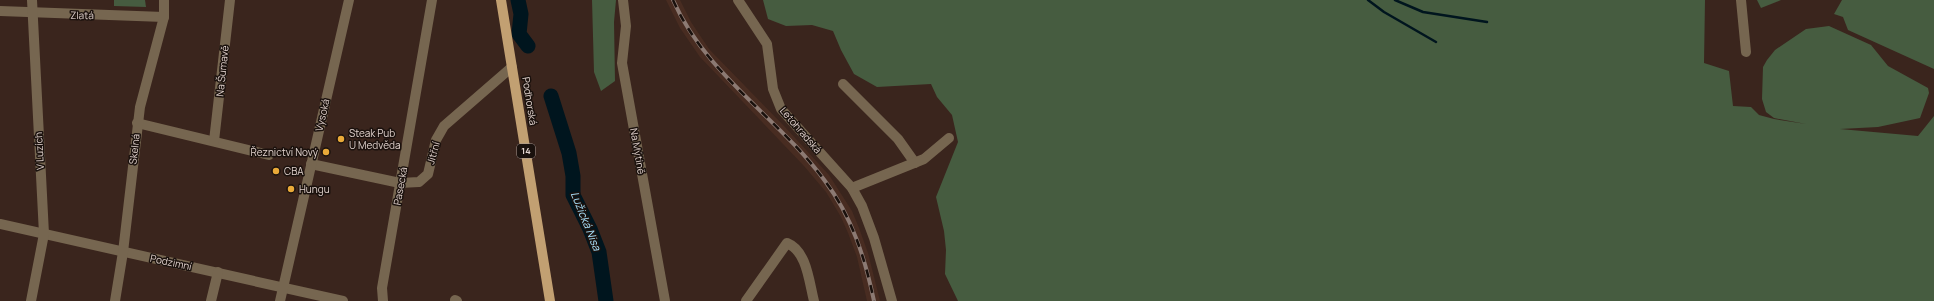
<svg xmlns="http://www.w3.org/2000/svg" width="1934" height="301" font-family="Manrope,sans-serif">
<style>
.built{fill:#482c21}
.green{fill:#465c40}
.lines{fill:none;stroke-linecap:round;stroke-linejoin:round}
.stream{stroke:#00151e;stroke-width:2.5}
.river{stroke:#00151e;stroke-width:15}
.minor{stroke:#766650;stroke-width:10}
.major{stroke:#c2a072;stroke-width:10}
.rail-casing{stroke:#8c7a73;stroke-width:4}
.rail{stroke:#1a110d;stroke-width:2.5;stroke-dasharray:8;stroke-linecap:butt}
.poi-dot{fill:#eaaa39;stroke:#1a110d;stroke-width:1.5}
.labels{text-anchor:middle;stroke-width:3;stroke-linejoin:round;paint-order:stroke}
.shield{fill:#1a110d;stroke:#a59893;stroke-width:1}
.shield-label{font-size:9px;font-weight:bold;fill:#e1d2cd}
.street-label{font-size:10px;fill:#e1d2cd;stroke:#1a110d}
.poi-label{font-size:10px;fill:#e1d2cd;stroke:#1a110d;text-anchor:start}
.water-label{font-size:11px;font-style:italic;fill:#a8e2fd;stroke:#1a110d}
</style>
<rect width="100%" height="100%" fill="#3a251d"/>
<path class="built" d="M 666,0 L 680,0 L 691,22 L 709,49 L 785,127 L 829,175 L 852,211 L 859,228 L 868,253 L 880,301 L 867,301 L 857,257 L 848,233 L 841,217 L 826,192 L 804,166 L 700,57 L 680,28 Z"/>
<g class="green">
<path d="M 114,0 L 145,0 L 146,7 L 114,6 Z"/>
<path d="M 592,0 L 616,0 L 614,22 L 615,81 L 601,91 L 594,72 Z"/>
<path d="M 763,0 L 1705,0 L 1704,63 L 1729,71 L 1733,106 L 1751,107 L 1759,115 L 1774,119 L 1806,124 L 1774,118 L 1766,112 L 1762,99 L 1763,67 L 1767,60 L 1775,50 L 1806,29 L 1829,26 L 1871,45 L 1888,66 L 1928,88 L 1929,93 L 1920,118 L 1878,127 L 1840,129 L 1918,136 L 1934,116 L 1934,301 L 958,301 L 945,274 L 946,250 L 944,231 L 936,197 L 958,142 L 952,115 L 937,97 L 931,84 L 877,87 L 854,74 L 841,50 L 833,31 L 812,25 L 786,26 L 768,19 Z"/>
<path d="M 1757,0 L 1781,0 L 1761,8 Z"/>
<path d="M 1842,0 L 1934,0 L 1934,69 L 1848,30 L 1843,17 L 1834,14 Z"/>
</g>
<g class="lines">
<g class="stream">
<path d="M 1368,0 L 1384,12 L 1436,42"/>
<path d="M 1395,0 L 1423,12 L 1487,22"/>
</g>
<g class="river">
<path d="M 518,0 L 521,14 L 519,34 L 528,46"/>
<path d="M 551,96 L 569,153 L 573,176 L 573,195 L 590,229 L 599,252 L 606,301"/>
</g>
<g class="minor">
<path d="M 623,0 L 626,26 L 622,63 L 665,301"/>
<path d="M 738,0 L 767,44 L 773,89 L 781,109 L 852,188 L 862,206 L 874,238 L 892,301"/>
<path d="M 1741,0 L 1746,52"/>
<path d="M 0,11 L 164,17"/>
<path d="M 843,84 L 898,139 L 915,163"/>
<path d="M 137,123 L 269,155"/>
<path d="M 214,141 L 230,0"/>
<path d="M 311,164 L 400,183 L 419,182 L 428,174 L 436,140 L 444,126 L 512,67"/>
<path d="M 852,188 L 924,159 L 949,138"/>
<path d="M 0,224 L 343,301"/>
<path d="M 455,300 L 457,301"/>
<path d="M 31,301 L 44,234 L 32,0"/>
<path d="M 115,301 L 123,252 L 140,107 L 164,17 L 164,0"/>
<path d="M 211,301 L 218,272"/>
<path d="M 280,301 L 349,0"/>
<path d="M 383,301 L 382,288 L 432,0"/>
<path d="M 746,301 L 787,243 C 807,251 809,282 814,301"/>
</g>
<path class="major" d="M 501,0 L 550,301"/>
<g class="rail-casing">
<path id="rail" d="M 673,0 C 706,75 778,117 825,181 C 852,217 865,258 874,301"/>
</g>
<use href="#rail" class="rail"/>
</g>
<g class="poi-dot">
<circle cx="341" cy="139" r="4"/>
<circle cx="326" cy="152" r="4"/>
<circle cx="276" cy="171" r="4"/>
<circle cx="291" cy="189" r="4"/>
</g>
<g class="labels">
<rect class="shield" x="517" y="144" width="18" height="14" rx="3"/>
<g class="shield-label">
<text x="526" y="154">14</text>
</g>
<g class="street-label">
<text transform="translate(82 15) rotate(1)" y="4">Zlatá</text>
<text transform="translate(222 71) rotate(-84)" y="4">Na Šumavě</text>
<text transform="translate(530 101) rotate(81)" y="4">Podhorská</text>
<text transform="translate(322 115) rotate(-77)" y="4">Vysoká</text>
<text transform="translate(801 130) rotate(49)" y="4">Letohradská</text>
<text transform="translate(134 149) rotate(-84)" y="4">Skelná</text>
<text transform="translate(39 151) rotate(-93)" y="4">V Luzích</text>
<text transform="translate(638 151) rotate(80)" y="4">Na Mýtině</text>
<text transform="translate(433 153) rotate(-74)" y="4">Jitřní</text>
<text transform="translate(400 186) rotate(-80)" y="4">Pasecká</text>
<text transform="translate(171 262) rotate(12)" y="4">Podzimní</text>
</g>
<g class="poi-label">
<text x="349" y="137">Steak Pub<tspan x="349" dy="12">U Medvěda</tspan></text>
<text x="318" y="156" text-anchor="end">Řeznictví Nový</text>
<text x="284" y="175">CBA</text>
<text x="299" y="193">Hungu</text>
</g>
<g class="water-label">
<text transform="translate(586 221) rotate(68)" y="4">Lužická Nisa</text>
</g>
</g>
</svg>
